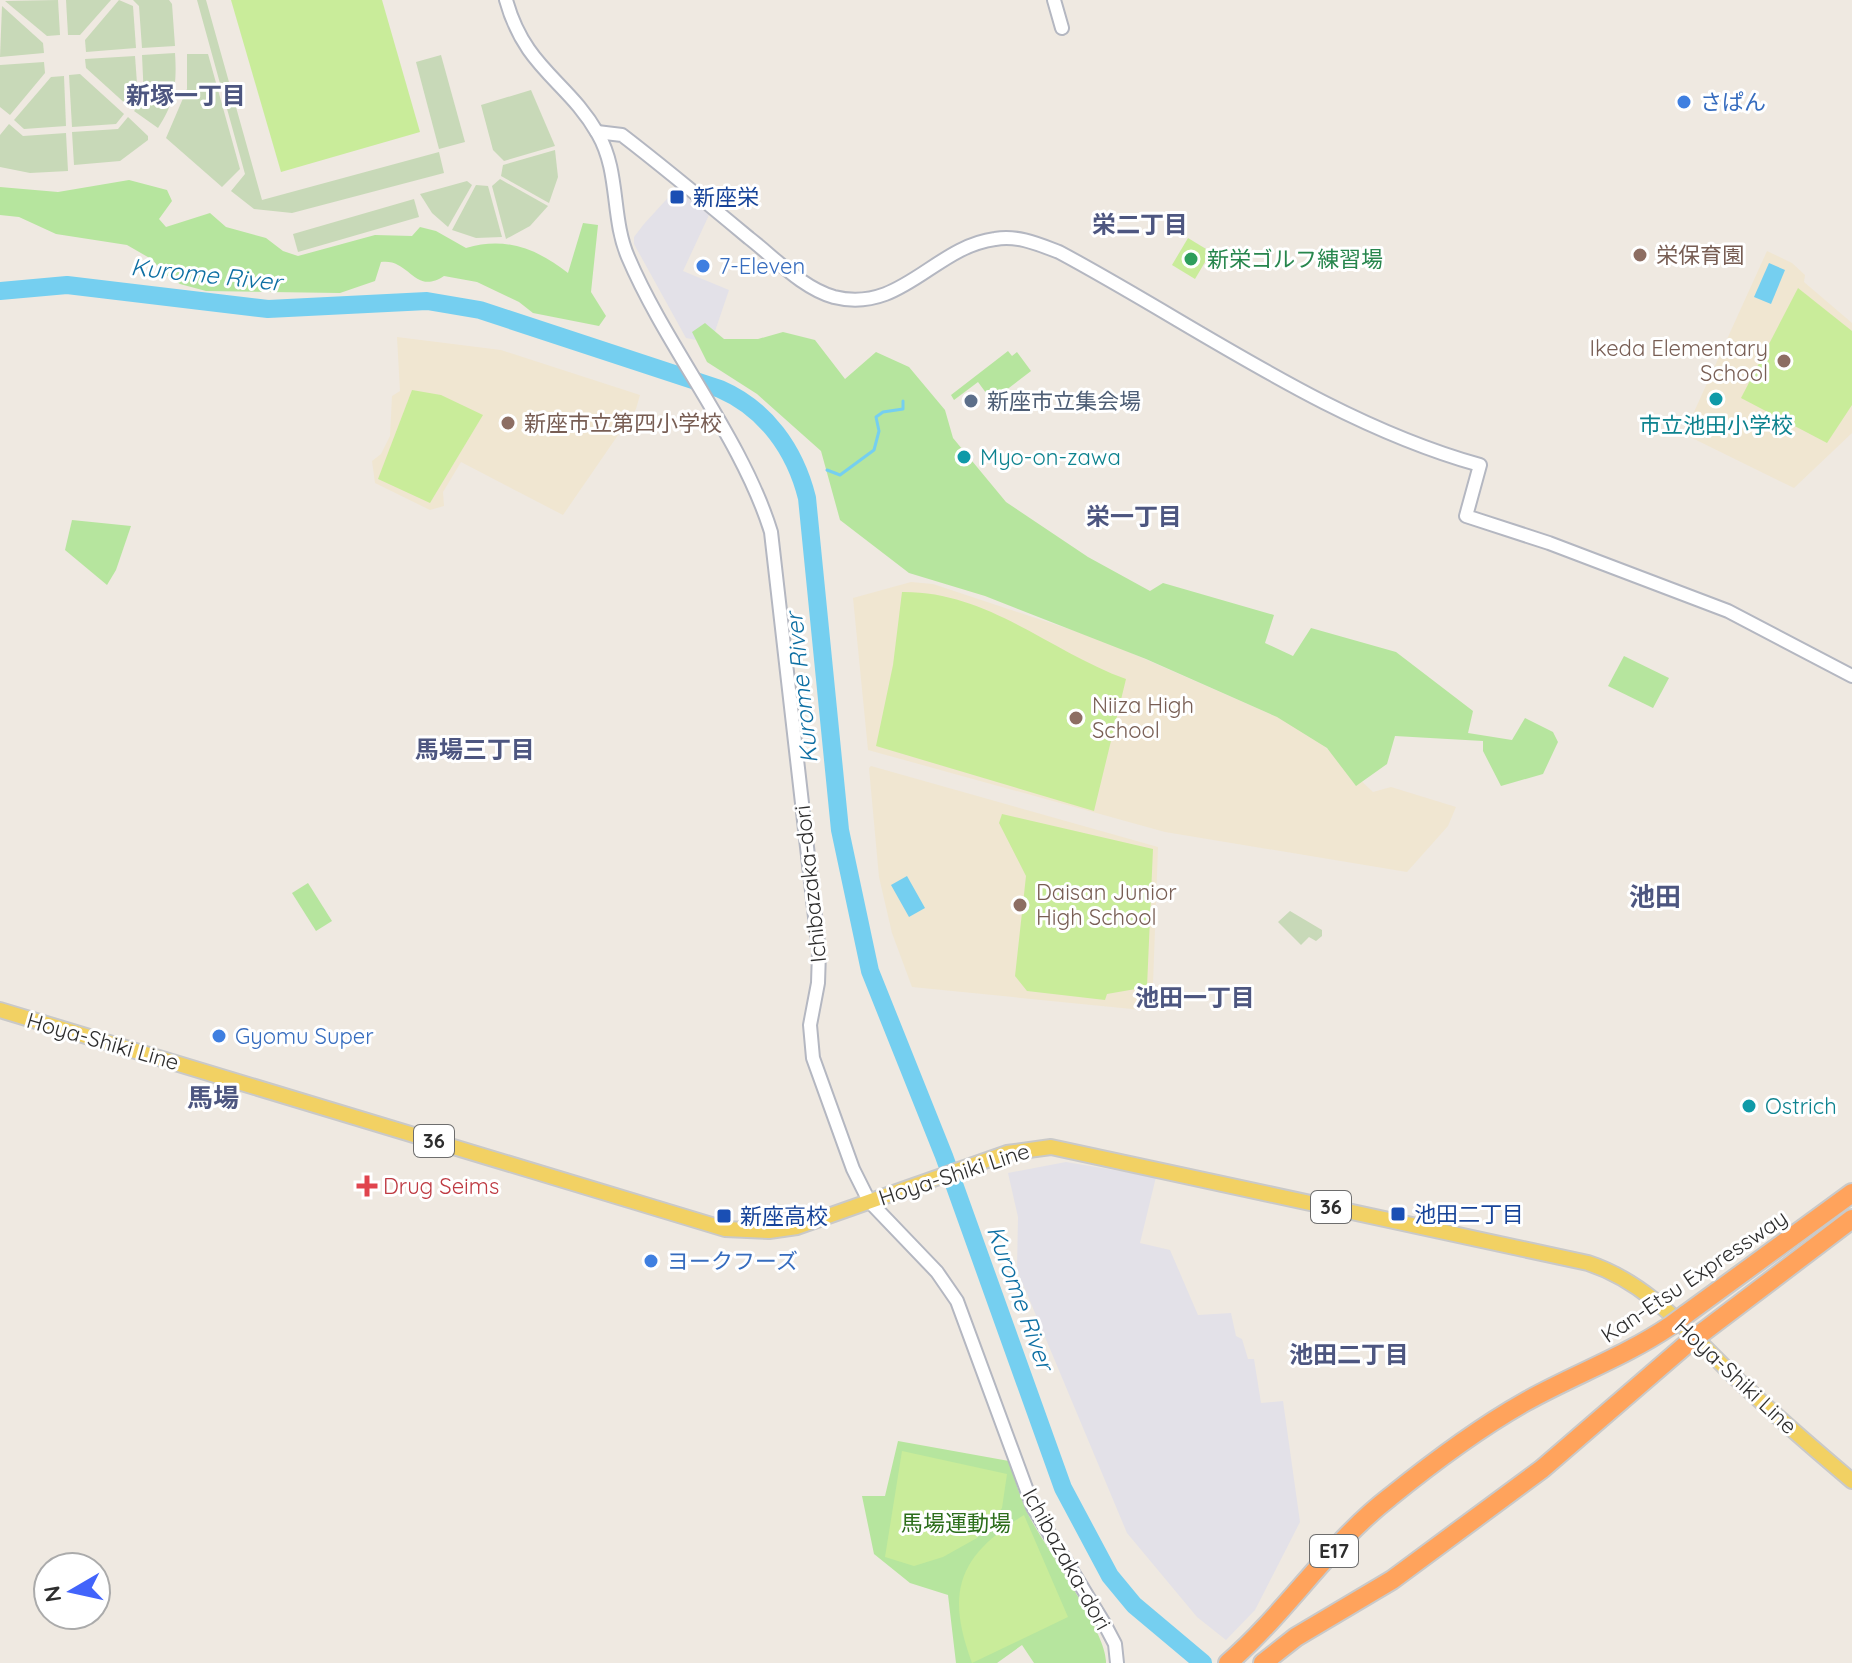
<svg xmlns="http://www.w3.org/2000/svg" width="1852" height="1663" font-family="Quicksand,'Noto Sans JP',sans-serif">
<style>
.industrial{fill:#e3e1e8}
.education{fill:#f0e6d1}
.green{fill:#b6e59e}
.cemetery{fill:#c8d9b8}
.pitch{fill:#c9ec9a}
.water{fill:#75cff0}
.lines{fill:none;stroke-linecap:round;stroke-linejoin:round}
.stream{stroke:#75cff0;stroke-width:3}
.river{stroke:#75cff0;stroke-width:18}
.tertiary-casing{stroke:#b4b7c1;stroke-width:16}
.primary-casing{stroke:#c9c9c9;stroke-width:18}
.motorway-casing{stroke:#c9c9c9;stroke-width:22}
.tertiary{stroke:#fff;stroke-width:12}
.primary{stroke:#f2d163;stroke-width:14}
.motorway{stroke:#ffa35c;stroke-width:18}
.motorway-bridge-casing{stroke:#c9c9c9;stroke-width:22;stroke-linecap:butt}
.motorway-bridge{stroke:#ffa35c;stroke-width:18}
.shop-dot{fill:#3f7fe0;stroke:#fff;stroke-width:3}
.transit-dot{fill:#1a4fb4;stroke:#fff;stroke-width:3}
.education-dot{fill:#8d6e63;stroke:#fff;stroke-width:3}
.leisure-dot{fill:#2e9e5b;stroke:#fff;stroke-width:3}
.culture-dot{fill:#0f9aa8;stroke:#fff;stroke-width:3}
.service-dot{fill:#5c6f8a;stroke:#fff;stroke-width:3}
.health-dot{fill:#e0444e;stroke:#fff;stroke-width:3}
.labels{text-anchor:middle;stroke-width:6;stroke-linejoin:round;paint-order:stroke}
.shield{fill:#fff;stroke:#6d6d6d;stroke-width:2}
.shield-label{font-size:20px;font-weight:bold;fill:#2e2e2e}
.shop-label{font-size:22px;fill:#366cbe;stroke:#fff;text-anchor:start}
.transit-label{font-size:22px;fill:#164399;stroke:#fff;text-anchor:start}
.education-label{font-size:22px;fill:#785e54;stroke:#fff;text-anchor:start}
.leisure-label{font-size:22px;fill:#27864d;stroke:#fff;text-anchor:start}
.service-label{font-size:22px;fill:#4e5e75;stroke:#fff;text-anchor:start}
.culture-label{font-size:22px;fill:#0d838f;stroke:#fff;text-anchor:start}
.street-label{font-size:22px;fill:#2e2e2e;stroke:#fff}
.health-label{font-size:22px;fill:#be3a42;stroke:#fff;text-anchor:start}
.park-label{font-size:22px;fill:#2c6e1b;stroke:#fff}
.neighbourhood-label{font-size:24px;font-weight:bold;fill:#4d5680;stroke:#fff}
.water-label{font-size:24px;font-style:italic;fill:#0d6fa3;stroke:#fff}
.quarter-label{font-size:26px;font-weight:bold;fill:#4d5680;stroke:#fff}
</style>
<rect width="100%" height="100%" fill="#efe9e1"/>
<g class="industrial">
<path d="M 676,189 L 709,215 L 683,271 L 729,290 L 711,343 L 686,338 L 634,244 L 634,237 L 644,224 Z"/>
<path d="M 1066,1162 L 1156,1177 L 1140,1243 L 1170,1250 L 1198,1315 L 1231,1313 L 1236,1336 L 1242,1339 L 1248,1359 L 1254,1359 L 1261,1403 L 1283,1401 L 1300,1522 L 1255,1610 L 1226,1640 L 1197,1617 L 1127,1533 L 1017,1270 L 1018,1217 L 1008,1173 Z"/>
</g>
<g class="education">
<path d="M 1767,251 L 1792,263 L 1805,275 L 1804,282 L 1852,323 L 1852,433 L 1794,488 L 1684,434 Z"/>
<path d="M 397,337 L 501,350 L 640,395 L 636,409 L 563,515 L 461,462 L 443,492 L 444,506 L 430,510 L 375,483 L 372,461 L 381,454 L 390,436 L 392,396 L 400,391 Z"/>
<path d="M 911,582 L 933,584 L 1099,639 L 1307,730 L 1373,792 L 1391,787 L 1456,807 L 1448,826 L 1407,872 L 1165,832 L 868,750 L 853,598 Z"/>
<path d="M 871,766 L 1158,847 L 1152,1011 L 912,987 L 892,933 L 879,877 L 869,768 Z"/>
</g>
<g class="green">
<path d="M 129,180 L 167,190 L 172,201 L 159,219 L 166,227 L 210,213 L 226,227 L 266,238 L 283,251 L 298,256 L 375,235 L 412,236 L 420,227 L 436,231 L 466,248 C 506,236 537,249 568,273 L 583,223 L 598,225 L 591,292 L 606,316 L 599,326 L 533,313 L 519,302 L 477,282 L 444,276 C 414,296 410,258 381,262 L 375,281 L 340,293 L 206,291 L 180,284 L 162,272 L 153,260 L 127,245 L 56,234 L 19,217 L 0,215 L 0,187 L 58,192 Z"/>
<path d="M 705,323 L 724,339 L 758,339 L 783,332 L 815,340 L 845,379 L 876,352 L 909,367 L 945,410 L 953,438 L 1006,502 L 1088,557 L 1150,591 L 1163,583 L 1274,615 L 1265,643 L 1293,656 L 1311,628 L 1396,652 L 1473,711 L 1468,733 L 1512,740 L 1525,718 L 1553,732 L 1558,742 L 1543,774 L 1501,786 L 1483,751 L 1483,741 L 1395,736 L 1387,764 L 1356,786 L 1327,748 L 1277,717 L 1146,659 L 985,596 L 909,573 L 840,520 L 821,451 L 757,394 L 707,362 L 692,332 Z"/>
<path d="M 1008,351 L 1012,356 L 1017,352 L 1031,371 L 992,401 L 978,382 L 954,400 L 951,395 Z"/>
<path d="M 72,520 L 131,526 L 116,570 L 107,585 L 65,550 Z"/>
<path d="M 1624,656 L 1669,678 L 1653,708 L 1608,686 Z"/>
<path d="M 308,883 L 332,921 L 316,931 L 292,893 Z"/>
<path d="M 898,1441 L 1009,1461 C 1015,1479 1020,1498 1028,1514 C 1044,1546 1108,1633 1106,1663 L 1034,1663 L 1022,1645 L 997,1663 L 956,1663 L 948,1595 L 910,1583 L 874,1554 L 862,1496 L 885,1496 Z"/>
</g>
<g class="cemetery">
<path d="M 58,0 L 60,35 L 47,36 L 5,1 Z"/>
<path d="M 66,0 L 111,0 L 80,35 L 68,35 Z"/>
<path d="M 119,0 L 133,6 L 136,48 L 86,52 L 85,40 Z"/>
<path d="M 133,0 L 169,0 L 172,4 L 175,46 L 142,48 L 139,6 Z"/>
<path d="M 197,0 L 206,0 L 262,200 L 439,152 L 444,173 L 292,213 L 254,209 L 231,191 L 245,174 Z"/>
<path d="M 2,6 L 43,43 L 44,53 L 0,57 Z"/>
<path d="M 175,53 C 177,83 175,103 158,128 L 134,111 L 144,99 L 142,55 Z"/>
<path d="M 187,54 L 208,54 L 240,169 L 222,187 L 166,138 L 187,89 Z"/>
<path d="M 441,55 L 465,142 L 439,149 L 416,62 Z"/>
<path d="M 135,56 L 138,97 L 128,106 L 86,68 L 85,59 Z"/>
<path d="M 44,62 L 45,73 L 10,115 L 0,107 L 0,65 Z"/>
<path d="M 80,74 L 124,114 L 116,124 L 72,127 L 69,75 Z"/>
<path d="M 64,76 L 66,126 L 24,129 L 14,120 L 51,77 Z"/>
<path d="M 531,90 L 555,146 L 504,161 L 493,150 L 481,105 Z"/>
<path d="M 128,117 L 148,136 L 148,140 L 120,161 L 74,165 L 72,132 L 118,129 Z"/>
<path d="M 9,124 L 23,136 L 66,133 L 68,171 L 30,173 L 0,167 L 0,135 Z"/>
<path d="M 555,150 L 558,177 L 549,203 L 501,176 L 503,165 Z"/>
<path d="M 500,179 L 548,206 L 530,226 L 506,239 L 492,186 Z"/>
<path d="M 467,181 L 472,185 L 448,227 L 432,213 L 420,194 Z"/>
<path d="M 476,185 L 488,186 L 502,237 L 476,238 L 452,230 Z"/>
<path d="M 414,199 L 419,217 L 298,252 L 293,234 Z"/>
<path d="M 1290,911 L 1322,930 L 1322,936 L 1316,941 L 1309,937 L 1301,945 L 1278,922 Z"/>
</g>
<g class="pitch">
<path d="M 231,0 L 382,0 L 420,132 L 281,172 Z"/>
<path d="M 1188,238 L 1211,252 L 1195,279 L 1172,265 Z"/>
<path d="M 1798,288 L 1852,331 L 1852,405 L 1827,443 L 1741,398 Z"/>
<path d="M 412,390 L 441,395 L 483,415 L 430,503 L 378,479 Z"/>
<path d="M 902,592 C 988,591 1049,651 1126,679 L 1094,811 L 876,746 L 893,665 Z"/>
<path d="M 1002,814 L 1153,849 L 1147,987 L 1107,994 L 1105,1000 L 1027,991 L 1015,976 L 1026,876 L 999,823 Z"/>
<path d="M 902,1451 L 1007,1474 L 1002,1508 L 977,1538 L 943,1557 L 914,1566 L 885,1557 Z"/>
<path d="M 1024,1515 L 1068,1617 L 972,1663 C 945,1590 959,1556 1024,1515 Z"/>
</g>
<g class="water">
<path d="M 1769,263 L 1785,270 L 1771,304 L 1754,297 Z"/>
<path d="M 907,876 L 925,908 L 909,917 L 891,885 Z"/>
</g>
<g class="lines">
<g class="stream">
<path d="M 827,470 L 840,475 L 874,450 L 879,431 L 876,417 L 883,412 L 903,409 L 903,401"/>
<path d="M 802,479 L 807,477"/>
</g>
<path class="river" d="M 0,291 L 67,285 L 268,309 L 427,301 L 480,310 L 720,389 C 766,409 795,450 807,498 L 840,830 L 870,971 L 944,1156 L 1063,1488 L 1110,1576 L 1134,1605 L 1203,1663"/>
<g class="tertiary-casing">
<g id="tertiary">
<path d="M 506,0 C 525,69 568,81 598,134 C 620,172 611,218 628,257 C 667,349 742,438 771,532 L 819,952 L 818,983 L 810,1025 L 813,1058 L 853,1169 L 869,1201 L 937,1272 L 957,1301 L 1033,1507 L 1105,1625 L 1115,1644 L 1117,1663"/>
<path d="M 1054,0 L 1062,28"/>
<path d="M 597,132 L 622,135 C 665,168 707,203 749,238 C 775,258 802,288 834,297 C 901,314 934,247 995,239 C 1018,235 1038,244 1059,252 C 1197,326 1329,423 1480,465 L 1466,516 L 1549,543 L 1728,611 L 1852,676"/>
</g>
</g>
<g class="primary-casing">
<path id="primary" d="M 0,1010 L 725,1229 L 769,1231 L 797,1227 L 1007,1153 L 1051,1147 L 1588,1263 C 1652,1284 1693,1338 1741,1383 C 1777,1417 1814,1449 1852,1481"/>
</g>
<g class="motorway-casing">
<g id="motorway">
<path d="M 1685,1315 L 1852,1193"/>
<path d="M 1703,1332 L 1852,1219"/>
<path d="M 1228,1663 C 1287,1612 1329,1544 1390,1497 C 1432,1463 1477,1429 1525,1402 C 1573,1375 1624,1357 1670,1326"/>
<path d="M 1263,1663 L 1296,1637 L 1392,1580 L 1542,1469 L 1688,1343"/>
</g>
</g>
<use href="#tertiary" class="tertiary"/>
<use href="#primary" class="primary"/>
<use href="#motorway" class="motorway"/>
<g class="motorway-bridge-casing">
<g id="motorway-bridge">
<path d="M 1670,1326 L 1685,1315"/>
<path d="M 1688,1343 L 1703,1332"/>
</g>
</g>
<use href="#motorway-bridge" class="motorway-bridge"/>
</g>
<g class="shop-dot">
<circle cx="1684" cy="102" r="8"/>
<circle cx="703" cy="266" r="8"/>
<circle cx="219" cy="1036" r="8"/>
<circle cx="651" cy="1261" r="8"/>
</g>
<g class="transit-dot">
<rect x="669" y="189" width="16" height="16" rx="4"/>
<rect x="1390" y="1206" width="16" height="16" rx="4"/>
<rect x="716" y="1208" width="16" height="16" rx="4"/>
</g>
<g class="education-dot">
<circle cx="1640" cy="255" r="8"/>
<circle cx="1784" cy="361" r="8"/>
<circle cx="508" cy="423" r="8"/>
<circle cx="1076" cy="718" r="8"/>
<circle cx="1020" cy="905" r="8"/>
</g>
<circle class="leisure-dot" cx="1191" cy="259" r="8"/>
<g class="culture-dot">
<circle cx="1716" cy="399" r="8"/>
<circle cx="964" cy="457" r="8"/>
<circle cx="1749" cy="1106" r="8"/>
</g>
<circle class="service-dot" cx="971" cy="401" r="8"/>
<path class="health-dot" d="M363 1174h8v8h8v8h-8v8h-8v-8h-8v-8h8z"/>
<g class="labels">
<g class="shield">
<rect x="414" y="1125" width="40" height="32" rx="6"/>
<rect x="1311" y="1191" width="40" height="32" rx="6"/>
<rect x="1310" y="1535" width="48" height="32" rx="6"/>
</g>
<g class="shield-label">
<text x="434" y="1148">36</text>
<text x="1331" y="1214">36</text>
<text x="1334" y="1558">E17</text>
</g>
<g class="shop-label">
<text x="1700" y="110">さぱん</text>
<text x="719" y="274">7-Eleven</text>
<text x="235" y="1044">Gyomu Super</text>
<text x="667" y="1269">ヨークフーズ</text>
</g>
<g class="transit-label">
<text x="693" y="205">新座栄</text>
<text x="1414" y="1222">池田二丁目</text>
<text x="740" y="1224">新座高校</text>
</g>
<g class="education-label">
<text x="1656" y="263">栄保育園</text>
<text x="1768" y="356" text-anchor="end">Ikeda Elementary<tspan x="1768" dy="25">School</tspan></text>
<text x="524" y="431">新座市立第四小学校</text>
<text x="1092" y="713">Niiza High<tspan x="1092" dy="25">School</tspan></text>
<text x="1036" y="900">Daisan Junior<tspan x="1036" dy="25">High School</tspan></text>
</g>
<g class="leisure-label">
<text x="1207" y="267">新栄ゴルフ練習場</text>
</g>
<g class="service-label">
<text x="987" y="409">新座市立集会場</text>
</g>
<g class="culture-label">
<text x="1716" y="433" text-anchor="middle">市立池田小学校</text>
<text x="980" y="465">Myo-on-zawa</text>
<text x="1765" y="1114">Ostrich</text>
</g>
<g class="street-label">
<text transform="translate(810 884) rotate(-96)" y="8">Ichibazaka-dori</text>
<text transform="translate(103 1041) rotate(16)" y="8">Hoya-Shiki Line</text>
<text transform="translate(954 1174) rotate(-18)" y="8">Hoya-Shiki Line</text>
<text transform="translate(1694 1276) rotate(-34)" y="8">Kan-Etsu Expressway</text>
<text transform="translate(1736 1376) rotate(43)" y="8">Hoya-Shiki Line</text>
<text transform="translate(1067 1559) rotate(61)" y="8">Ichibazaka-dori</text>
</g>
<g class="health-label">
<text x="383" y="1194">Drug Seims</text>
</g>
<g class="park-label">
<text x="956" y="1531">馬場運動場</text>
</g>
<g class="neighbourhood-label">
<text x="186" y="104">新塚一丁目</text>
<text x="1140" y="233">栄二丁目</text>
<text x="1134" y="525">栄一丁目</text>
<text x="475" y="758">馬場三丁目</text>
<text x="1195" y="1006">池田一丁目</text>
<text x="1349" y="1363">池田二丁目</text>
</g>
<g class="water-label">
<text transform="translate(206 275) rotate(6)" y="8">Kurome River</text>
<text transform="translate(802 688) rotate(-96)" y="8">Kurome River</text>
<text transform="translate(1020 1298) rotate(70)" y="8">Kurome River</text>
</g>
<g class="quarter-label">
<text x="1655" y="906">池田</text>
<text x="213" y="1107">馬場</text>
</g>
</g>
<g transform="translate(72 1591) rotate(261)"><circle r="38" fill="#ffffff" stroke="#ababab" stroke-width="2"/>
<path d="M0-6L14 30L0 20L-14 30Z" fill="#4264fb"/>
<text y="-12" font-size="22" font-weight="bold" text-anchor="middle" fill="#2e2e2e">N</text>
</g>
</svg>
